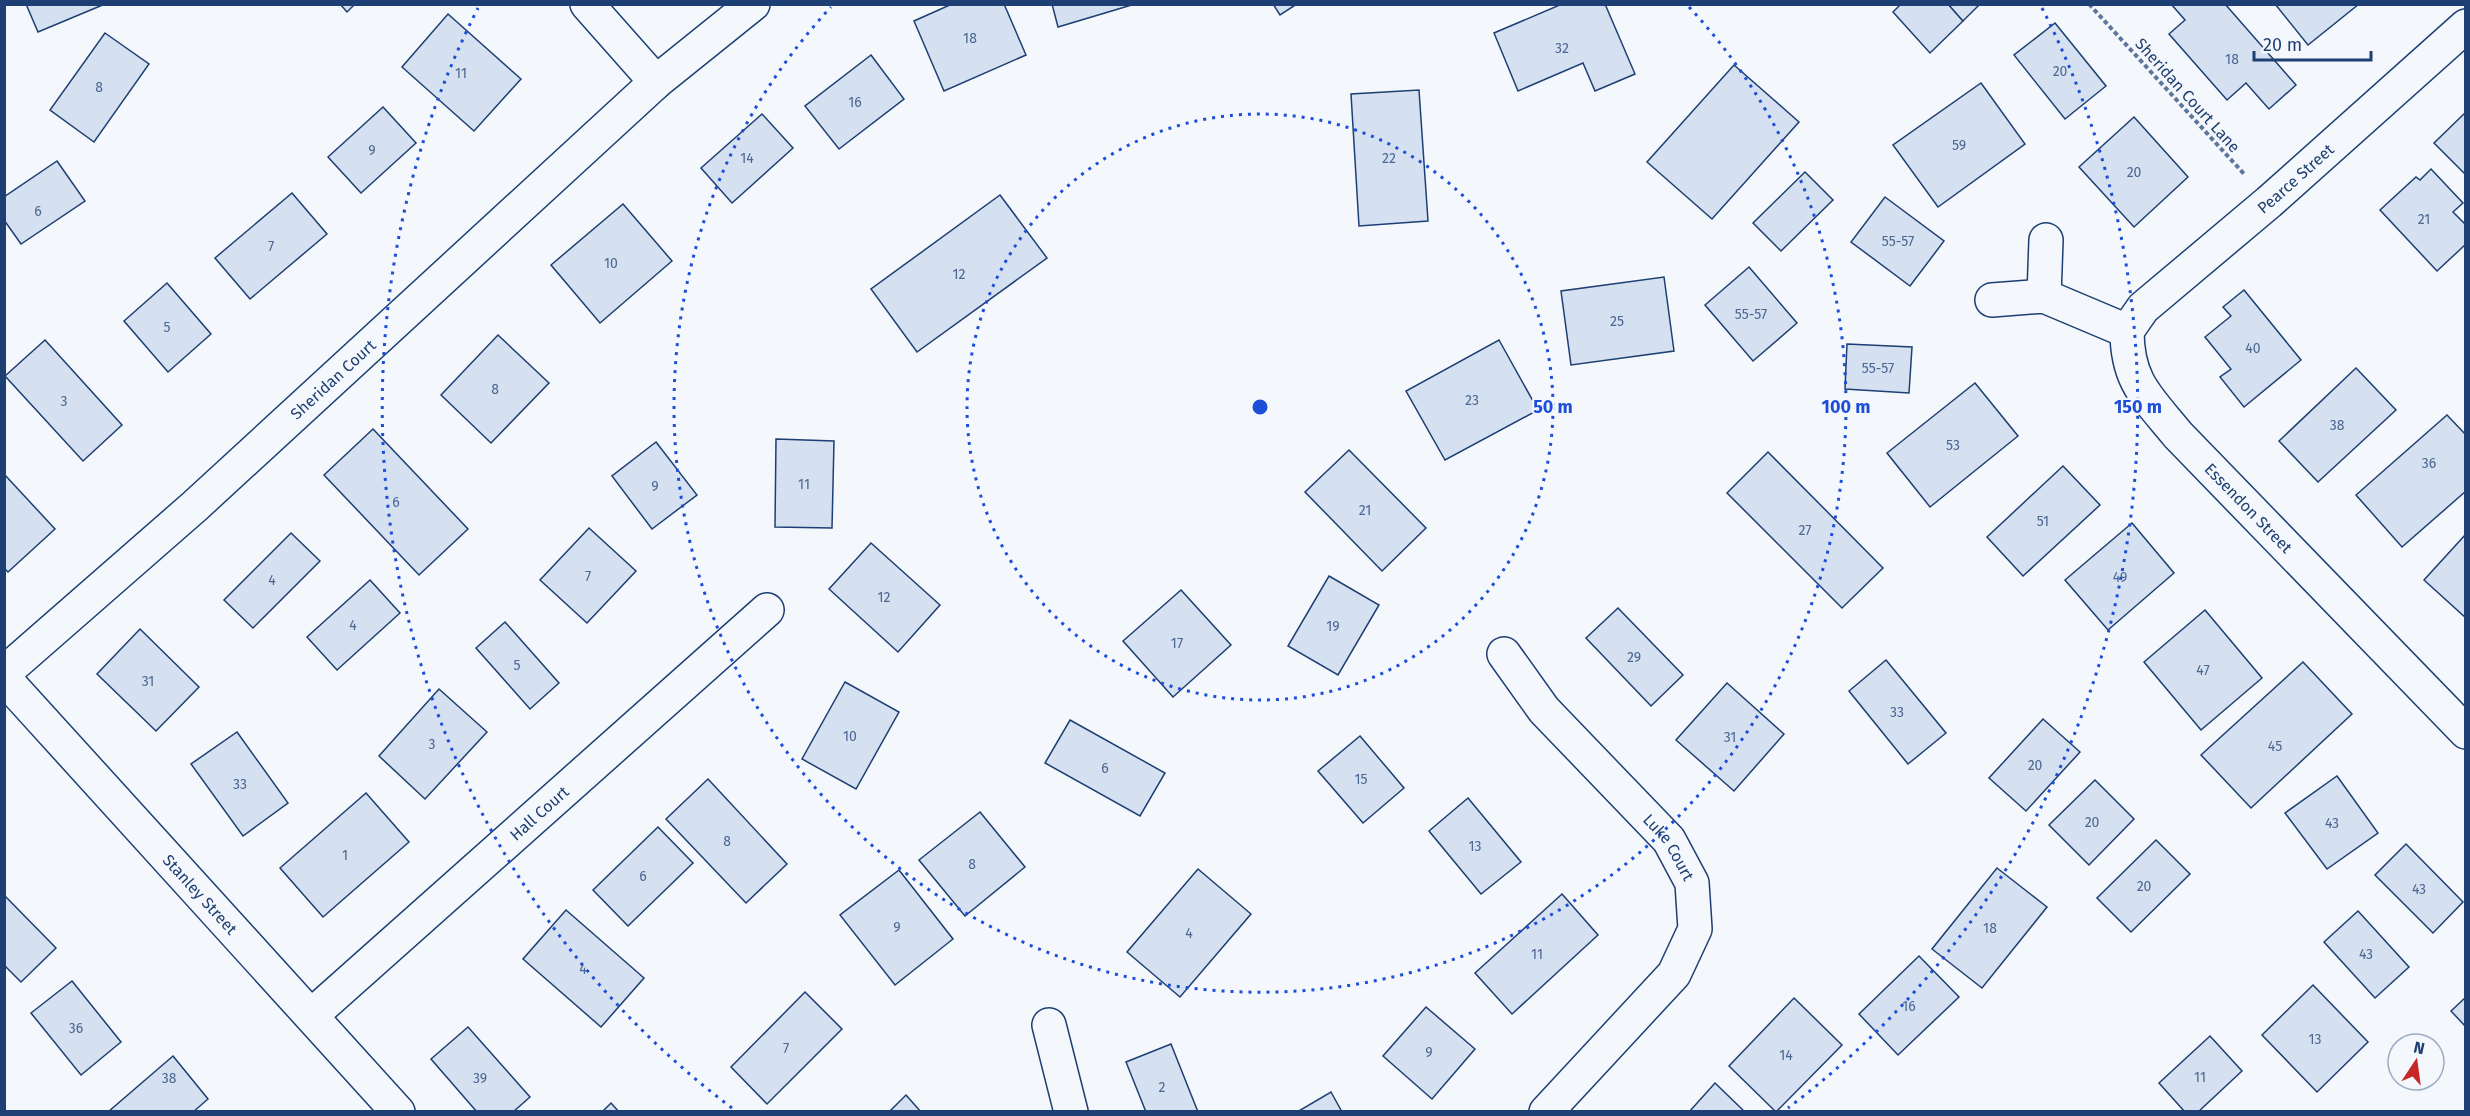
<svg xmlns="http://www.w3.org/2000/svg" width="2470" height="1116" font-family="'Fira Sans',sans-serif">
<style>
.building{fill:#d5e0f0;stroke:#1d3f73;stroke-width:1.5}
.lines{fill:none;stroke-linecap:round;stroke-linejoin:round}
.minor-casing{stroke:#1d3f73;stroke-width:36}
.path{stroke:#5e769c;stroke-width:4;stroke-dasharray:4.5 3;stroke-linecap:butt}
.minor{stroke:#f4f7fb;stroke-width:33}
.ring{fill:none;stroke:#1d4ed8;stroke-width:3;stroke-dasharray:3 6}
.labels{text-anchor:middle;stroke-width:4.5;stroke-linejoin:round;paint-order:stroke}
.number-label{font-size:14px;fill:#4b6792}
.street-label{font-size:16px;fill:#1d3f73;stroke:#f4f7fb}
.centre{fill:#1d4ed8;stroke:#f4f7fb;stroke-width:3}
.ring-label{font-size:18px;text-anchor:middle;font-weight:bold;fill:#1d4ed8;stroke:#f4f7fb;stroke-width:4.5;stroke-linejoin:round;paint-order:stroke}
</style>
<rect width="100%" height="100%" fill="#f4f7fb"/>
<g class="building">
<path d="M 26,4 L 105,4 L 38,32 Z"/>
<path d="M 340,4 L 355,4 L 347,12 Z"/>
<path d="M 952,4 L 1004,4 L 1026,55 L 944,91 L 914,21 Z"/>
<path d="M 1052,4 L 1135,4 L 1058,27 Z"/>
<path d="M 1273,4 L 1297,4 L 1280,15 Z"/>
<path d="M 1562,4 L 1605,4 L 1635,74 L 1595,91 L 1583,63 L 1518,91 L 1494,33 Z"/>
<path d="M 1901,4 L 1948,4 L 1963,21 L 1930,53 L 1893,12 Z"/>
<path d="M 1948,4 L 1980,4 L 1963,21 Z"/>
<path d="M 2171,4 L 2225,4 L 2296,85 L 2269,109 L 2246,83 L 2227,100 L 2169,34 L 2185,20 Z"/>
<path d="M 2275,4 L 2359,4 L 2308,45 Z"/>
<path d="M 448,14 L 521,79 L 474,131 L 402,67 Z"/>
<path d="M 2055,23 L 2106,86 L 2065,119 L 2014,55 Z"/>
<path d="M 105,33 L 149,64 L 94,142 L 50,110 Z"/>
<path d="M 871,55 L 904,99 L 839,149 L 805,106 Z"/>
<path d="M 1734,65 L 1799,122 L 1712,219 L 1647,162 Z"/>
<path d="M 1981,83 L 2025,144 L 1938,207 L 1893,145 Z"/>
<path d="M 1419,90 L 1428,221 L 1359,226 L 1351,94 Z"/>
<path d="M 383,107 L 416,143 L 361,193 L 328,157 Z"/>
<path d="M 2466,112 L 2466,175 L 2434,143 Z"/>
<path d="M 762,114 L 793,148 L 732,203 L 701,168 Z"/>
<path d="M 2134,117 L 2188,177 L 2134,227 L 2079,167 Z"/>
<path d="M 57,161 L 85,201 L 21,244 L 4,220 L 4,197 Z"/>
<path d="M 2431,169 L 2463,203 L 2453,212 L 2466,225 L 2466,244 L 2437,271 L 2380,210 L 2416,177 L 2420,180 Z"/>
<path d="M 1805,172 L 1833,200 L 1781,251 L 1753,223 Z"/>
<path d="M 292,193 L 327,234 L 250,299 L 215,258 Z"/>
<path d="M 1000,195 L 1047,258 L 917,352 L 871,289 Z"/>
<path d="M 1885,197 L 1944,241 L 1910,286 L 1851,242 Z"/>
<path d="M 623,204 L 672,261 L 600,323 L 551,265 Z"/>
<path d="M 1749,267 L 1797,323 L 1753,361 L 1705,305 Z"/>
<path d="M 1664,277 L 1674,351 L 1571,365 L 1561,291 Z"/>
<path d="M 167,283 L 211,334 L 168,372 L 124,321 Z"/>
<path d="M 2244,290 L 2301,360 L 2244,407 L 2220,377 L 2231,369 L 2205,337 L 2231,316 L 2223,307 Z"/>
<path d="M 498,335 L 549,383 L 491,443 L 441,395 Z"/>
<path d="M 45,340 L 122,425 L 83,461 L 5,376 Z"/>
<path d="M 1499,340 L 1538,410 L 1445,460 L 1406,391 Z"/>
<path d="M 1847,344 L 1912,347 L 1909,393 L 1845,389 Z"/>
<path d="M 2356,368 L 2396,410 L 2318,482 L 2279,441 Z"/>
<path d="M 1975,383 L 2018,436 L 1930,507 L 1887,453 Z"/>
<path d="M 2447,415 L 2466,435 L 2466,491 L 2402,547 L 2356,495 Z"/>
<path d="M 373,429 L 468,529 L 419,575 L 324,475 Z"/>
<path d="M 776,439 L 834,441 L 832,528 L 775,527 Z"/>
<path d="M 656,442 L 697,495 L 652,529 L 612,476 Z"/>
<path d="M 1349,450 L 1426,528 L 1382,571 L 1305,492 Z"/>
<path d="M 1768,452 L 1883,568 L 1842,608 L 1727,493 Z"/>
<path d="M 2063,466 L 2100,505 L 2023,576 L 1987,537 Z"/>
<path d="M 4,474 L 55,529 L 8,572 L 4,568 Z"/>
<path d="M 2132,523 L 2174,573 L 2108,630 L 2065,580 Z"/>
<path d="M 589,528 L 636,571 L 587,623 L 540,580 Z"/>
<path d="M 291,533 L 320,561 L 253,628 L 224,600 Z"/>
<path d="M 2466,534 L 2466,618 L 2424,580 Z"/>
<path d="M 871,543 L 940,605 L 898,652 L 829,589 Z"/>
<path d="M 1329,576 L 1379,605 L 1338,675 L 1288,646 Z"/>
<path d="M 370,580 L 400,613 L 337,670 L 307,637 Z"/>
<path d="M 1181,590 L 1231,645 L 1173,697 L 1123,641 Z"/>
<path d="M 1618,608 L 1683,675 L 1651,706 L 1586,638 Z"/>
<path d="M 2205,610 L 2262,678 L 2201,730 L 2144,662 Z"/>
<path d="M 505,622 L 559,683 L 530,709 L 476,648 Z"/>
<path d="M 140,629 L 199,687 L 156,731 L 97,674 Z"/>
<path d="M 1886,660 L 1946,733 L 1908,764 L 1849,691 Z"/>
<path d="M 2303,662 L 2352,714 L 2251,808 L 2201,755 Z"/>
<path d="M 845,682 L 899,712 L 856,789 L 802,759 Z"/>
<path d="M 1727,683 L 1784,734 L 1734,791 L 1676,740 Z"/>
<path d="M 439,689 L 487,732 L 425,799 L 379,756 Z"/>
<path d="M 2043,719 L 2080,752 L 2026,811 L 1989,778 Z"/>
<path d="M 1070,720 L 1165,773 L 1140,816 L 1045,763 Z"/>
<path d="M 237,732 L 288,803 L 243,836 L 191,764 Z"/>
<path d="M 1360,736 L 1404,788 L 1363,823 L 1318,771 Z"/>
<path d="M 2337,776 L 2378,833 L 2327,869 L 2285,813 Z"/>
<path d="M 708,779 L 787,864 L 746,903 L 666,819 Z"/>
<path d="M 2095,780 L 2134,819 L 2089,865 L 2049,825 Z"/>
<path d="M 366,793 L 409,842 L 323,917 L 280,868 Z"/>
<path d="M 1468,798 L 1521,862 L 1481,894 L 1429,831 Z"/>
<path d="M 980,812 L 1025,867 L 965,916 L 919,860 Z"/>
<path d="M 658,827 L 693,863 L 628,926 L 593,890 Z"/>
<path d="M 2156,840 L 2190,874 L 2131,932 L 2097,898 Z"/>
<path d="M 2406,844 L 2463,902 L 2433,933 L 2375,875 Z"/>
<path d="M 1997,868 L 2047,907 L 1982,988 L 1932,949 Z"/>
<path d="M 1198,869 L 1251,914 L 1180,997 L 1127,952 Z"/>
<path d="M 899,870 L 953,939 L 895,985 L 840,915 Z"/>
<path d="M 1562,894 L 1598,935 L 1512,1014 L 1475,973 Z"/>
<path d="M 5,896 L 56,948 L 21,982 L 4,965 Z"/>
<path d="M 566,910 L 644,978 L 601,1027 L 523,959 Z"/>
<path d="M 2358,911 L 2409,967 L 2375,998 L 2324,942 Z"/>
<path d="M 1919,956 L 1959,997 L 1898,1055 L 1859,1014 Z"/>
<path d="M 72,981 L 121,1042 L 81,1075 L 31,1013 Z"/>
<path d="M 2313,985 L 2368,1042 L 2317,1092 L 2262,1035 Z"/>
<path d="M 805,992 L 842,1029 L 767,1104 L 731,1067 Z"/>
<path d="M 2466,997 L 2466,1027 L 2451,1011 Z"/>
<path d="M 1794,998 L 1842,1045 L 1776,1112 L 1729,1066 Z"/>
<path d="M 1426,1007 L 1475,1049 L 1432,1099 L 1383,1056 Z"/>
<path d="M 468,1027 L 530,1097 L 513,1112 L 477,1112 L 431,1059 Z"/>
<path d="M 2210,1036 L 2242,1071 L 2198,1112 L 2185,1112 L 2159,1083 Z"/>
<path d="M 1171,1044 L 1198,1112 L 1146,1112 L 1126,1062 Z"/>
<path d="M 173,1056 L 208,1099 L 193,1112 L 108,1112 Z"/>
<path d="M 1715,1083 L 1745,1112 L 1689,1112 Z"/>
<path d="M 1331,1092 L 1342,1112 L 1297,1112 Z"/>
<path d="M 906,1095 L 921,1112 L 889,1112 Z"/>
<path d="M 611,1103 L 619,1112 L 602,1112 Z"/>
</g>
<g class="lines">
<g class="minor-casing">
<g id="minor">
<path d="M 587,4 L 656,82"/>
<path d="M 2044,296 L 2046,240"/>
<path id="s1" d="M 1992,300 L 2044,296 L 2127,331 C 2127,382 2148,398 2178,435 L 2466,732"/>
<path id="s2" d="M 2127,331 L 2143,308 L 2269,202 L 2466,26"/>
<path id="s3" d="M 1504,654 L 1544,710 L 1669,840 L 1692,883 L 1695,929 L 1674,974 L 1546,1112"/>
<path id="s4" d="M 4,673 L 195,506 L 656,82 L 753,4"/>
<path id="s5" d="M 4,678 L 398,1112"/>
<path id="s6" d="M 312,1015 L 767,610"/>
<path d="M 1049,1025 L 1071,1112"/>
</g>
</g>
<path class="path" d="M 2089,4 L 2245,175"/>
<use href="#minor" class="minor"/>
</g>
<g class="ring">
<circle cx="1260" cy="407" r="293"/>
<path d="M1689 7A586 586 0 1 1 831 7"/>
<path d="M732 1108A878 878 0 0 1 478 8M2042 8A878 878 0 0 1 1788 1108"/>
</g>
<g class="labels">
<g class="number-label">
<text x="970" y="43">18</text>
<text x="1562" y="53">32</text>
<text x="2232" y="64">18</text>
<text x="2060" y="76">20</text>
<text x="461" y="78">11</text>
<text x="99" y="92">8</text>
<text x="855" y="107">16</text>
<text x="1959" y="150">59</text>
<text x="372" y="155">9</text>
<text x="747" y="163">14</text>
<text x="1389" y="163">22</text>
<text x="2134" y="177">20</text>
<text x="38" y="216">6</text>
<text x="2424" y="224">21</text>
<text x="1898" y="246">55-57</text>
<text x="271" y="251">7</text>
<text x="611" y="268">10</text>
<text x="959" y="279">12</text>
<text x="1751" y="319">55-57</text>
<text x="1617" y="326">25</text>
<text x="167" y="332">5</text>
<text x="2253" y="353">40</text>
<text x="1878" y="373">55-57</text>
<text x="495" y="394">8</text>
<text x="1472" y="405">23</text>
<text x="64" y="406">3</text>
<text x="2337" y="430">38</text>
<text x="1953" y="450">53</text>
<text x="2429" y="468">36</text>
<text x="804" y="489">11</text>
<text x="655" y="491">9</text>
<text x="396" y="507">6</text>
<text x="1365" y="515">21</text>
<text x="2043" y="526">51</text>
<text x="1805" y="535">27</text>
<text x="588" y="581">7</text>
<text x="2120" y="582">49</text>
<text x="272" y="585">4</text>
<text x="884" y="602">12</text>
<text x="353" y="630">4</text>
<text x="1333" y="631">19</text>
<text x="1177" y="648">17</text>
<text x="1634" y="662">29</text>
<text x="517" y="670">5</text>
<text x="2203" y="675">47</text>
<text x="148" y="686">31</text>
<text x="1897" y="717">33</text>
<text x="850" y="741">10</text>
<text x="1730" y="742">31</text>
<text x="432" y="749">3</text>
<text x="2275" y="751">45</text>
<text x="2035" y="770">20</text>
<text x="1105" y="773">6</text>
<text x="1361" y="784">15</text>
<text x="240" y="789">33</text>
<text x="2092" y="827">20</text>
<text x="2332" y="828">43</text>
<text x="727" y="846">8</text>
<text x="1475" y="851">13</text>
<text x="345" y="860">1</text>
<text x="972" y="869">8</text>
<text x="643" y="881">6</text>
<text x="2144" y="891">20</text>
<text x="2419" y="894">43</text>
<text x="897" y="932">9</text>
<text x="1990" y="933">18</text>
<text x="1189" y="938">4</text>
<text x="1537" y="959">11</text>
<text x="2366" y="959">43</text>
<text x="583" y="974">4</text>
<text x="1909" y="1011">16</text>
<text x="76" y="1033">36</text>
<text x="2315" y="1044">13</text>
<text x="786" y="1053">7</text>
<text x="1429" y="1057">9</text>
<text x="1786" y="1060">14</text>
<text x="2200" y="1082">11</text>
<text x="169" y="1083">38</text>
<text x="480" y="1083">39</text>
<text x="1162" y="1092">2</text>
</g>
<g class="street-label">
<text transform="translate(2188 95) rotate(48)" y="6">Sheridan Court Lane</text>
<text dy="6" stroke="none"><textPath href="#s2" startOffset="228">Pearce Street</textPath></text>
<text dy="6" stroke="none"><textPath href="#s4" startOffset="441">Sheridan Court</textPath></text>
<text dy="6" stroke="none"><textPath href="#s1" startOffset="363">Essendon Street</textPath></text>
<text dy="6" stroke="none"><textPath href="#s6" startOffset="304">Hall Court</textPath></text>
<text dy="6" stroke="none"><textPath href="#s3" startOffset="255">Luke Court</textPath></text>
<text dy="6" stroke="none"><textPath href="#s5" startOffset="292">Stanley Street</textPath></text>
</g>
</g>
<circle cx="1260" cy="407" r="9" class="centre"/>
<g class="ring-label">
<text x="1553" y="413">50 m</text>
<text x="1846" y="413">100 m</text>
<text x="2138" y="413">150 m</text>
</g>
<rect width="2470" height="1116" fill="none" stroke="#1d3f73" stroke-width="12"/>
<g transform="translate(2416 1062) rotate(13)"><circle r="28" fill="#f4f7fb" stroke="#9eadc5" stroke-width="1.5"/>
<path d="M0-4.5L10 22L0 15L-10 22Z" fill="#c62828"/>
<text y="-9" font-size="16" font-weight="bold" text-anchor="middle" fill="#1d3f73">N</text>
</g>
<path d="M2254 51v9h117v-9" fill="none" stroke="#1d3f73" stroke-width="3"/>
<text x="2263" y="51" font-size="18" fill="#1d3f73" stroke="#f4f7fb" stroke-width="4.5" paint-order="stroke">20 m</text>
</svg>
